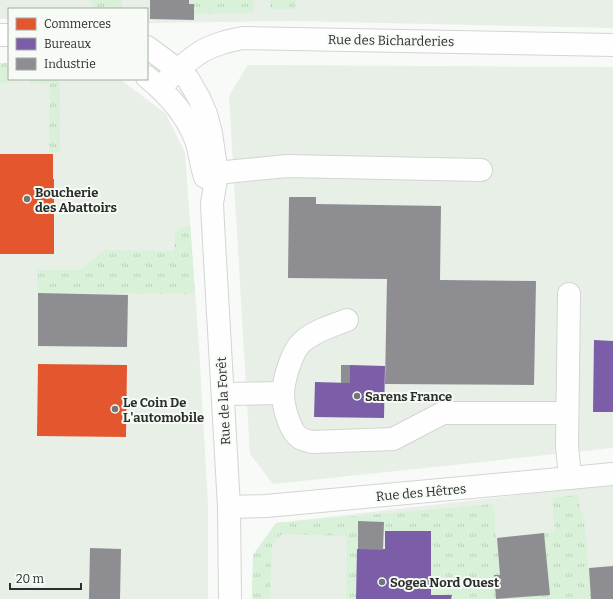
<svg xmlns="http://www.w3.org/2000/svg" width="613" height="599" font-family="Bitter,serif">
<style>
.built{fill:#e7efe7}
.grass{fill:url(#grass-tufts)}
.shops{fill:#e4572e}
.offices{fill:#7b5ea7}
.industry{fill:#8d8d92}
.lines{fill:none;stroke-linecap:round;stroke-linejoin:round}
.minor-casing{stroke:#d3d5d3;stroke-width:24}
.minor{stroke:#fefefe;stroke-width:22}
.poi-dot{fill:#737573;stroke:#f6fbf6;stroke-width:1.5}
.labels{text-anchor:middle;stroke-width:4;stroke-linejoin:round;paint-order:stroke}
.street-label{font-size:13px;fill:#2c2e2c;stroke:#f6fbf6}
.poi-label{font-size:13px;font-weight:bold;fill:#2c2e2c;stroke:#f6fbf6;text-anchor:start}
</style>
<defs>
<pattern id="grass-tufts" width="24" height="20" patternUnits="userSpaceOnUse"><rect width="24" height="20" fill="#d8f1d8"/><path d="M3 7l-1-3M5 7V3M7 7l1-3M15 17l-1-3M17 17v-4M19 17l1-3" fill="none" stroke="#bacfba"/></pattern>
</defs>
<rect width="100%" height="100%" fill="#f7faf7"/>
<g class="built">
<path d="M 0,0 L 613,0 L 613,28 L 295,21 L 147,23 L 147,9 L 9,9 L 9,19 L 0,19 Z"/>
<path d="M 0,63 L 9,63 L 9,79 L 120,79 L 166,114 L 185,153 L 199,347 L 208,505 L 208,599 L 0,599 Z"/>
<path d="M 248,65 L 613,67 L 613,448 L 273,484 L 250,454 L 229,96 Z"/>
<path d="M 613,484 L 613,599 L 252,599 L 253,555 L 276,523 Z"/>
</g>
<g class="grass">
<path d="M 92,0 L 122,0 L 122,9 L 93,9 Z"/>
<path d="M 189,0 L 254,0 L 253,13 L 194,14 L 194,4 L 189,4 Z"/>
<path d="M 270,0 L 296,0 L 295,9 L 270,9 Z"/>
<rect x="0" y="63" width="7" height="20"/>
<path d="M 30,79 L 57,79 L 60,83 L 60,152 L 49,153 L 50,84 L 30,83 Z"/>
<path d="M 190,224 L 195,294 L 38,293 L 37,270 L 81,270 L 104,250 L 174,251 L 175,232 Z"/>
<path d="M 577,495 L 585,526 L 591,599 L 504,599 L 550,594 L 544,533 L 555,532 L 552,498 Z"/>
<path d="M 493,504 L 500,575 L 494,576 L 496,599 L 451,599 L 452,595 L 431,595 L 431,531 L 385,531 L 384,522 L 359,521 L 356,599 L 346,599 L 347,536 L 282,534 L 272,544 L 270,599 L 252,599 L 253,555 L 276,523 Z"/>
</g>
<g class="shops">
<path d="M 0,154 L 53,154 L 53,179 L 54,179 L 54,254 L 0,254 Z"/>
<path d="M 38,364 L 127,365 L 126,437 L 37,436 Z"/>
</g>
<g class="offices">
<path d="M 594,340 L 613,341 L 613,412 L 593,412 Z"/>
<path d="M 350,365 L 385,366 L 384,418 L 314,417 L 315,382 L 350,383 Z"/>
<path d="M 385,531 L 431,531 L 431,595 L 452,595 L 451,599 L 356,599 L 357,549 L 385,549 Z"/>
</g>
<g class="industry">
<path d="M 150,0 L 189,0 L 189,4 L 194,4 L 194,20 L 150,19 Z"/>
<path d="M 289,197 L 316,197 L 316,204 L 441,206 L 440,280 L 536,281 L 534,385 L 385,384 L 387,279 L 288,278 Z"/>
<path d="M 38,293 L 128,295 L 127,347 L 38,346 Z"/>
<rect x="341" y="365" width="9" height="18"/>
<path d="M 358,521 L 384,522 L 383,550 L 358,549 Z"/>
<path d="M 544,533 L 550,595 L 496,599 L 494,575 L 500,575 L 497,538 Z"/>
<path d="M 90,548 L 121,549 L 120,599 L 89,599 Z"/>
<path d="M 613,566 L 613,599 L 591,599 L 589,568 Z"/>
</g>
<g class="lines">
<g class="minor-casing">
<g id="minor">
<path d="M 0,35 L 9,35"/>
<path d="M 147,47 L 178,70 L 188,79 L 199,98 L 206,114 L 211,133 L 217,174 L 212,203 L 213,224 L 229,507 L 230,599"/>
<path d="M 147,77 C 168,94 186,114 196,140 C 200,152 201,165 205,177"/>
<path d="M 160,87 C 173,75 186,61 201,52 C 214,44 229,41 243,38 L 613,45"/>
<path d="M 217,174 L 226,172 L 287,166 L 481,170"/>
<path d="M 569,294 L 567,446 L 570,478"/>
<path d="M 347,320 C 332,326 314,331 302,342 C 292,351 284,378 283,393 C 283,405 289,431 300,438 C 303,440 308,441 312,442 L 393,439 L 443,413 L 567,413"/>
<path d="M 223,394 L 283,393"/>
<path d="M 229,507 L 266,506 L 613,474"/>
</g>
</g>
<use href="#minor" class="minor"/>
</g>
<g class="poi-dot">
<circle cx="27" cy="199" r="4"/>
<circle cx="357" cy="396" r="4"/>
<circle cx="115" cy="409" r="4"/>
<circle cx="382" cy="582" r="4"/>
</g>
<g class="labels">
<g class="street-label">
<text transform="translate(391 40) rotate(1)" y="5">Rue des Bicharderies</text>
<text transform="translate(223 401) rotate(-93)" y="5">Rue de la Forêt</text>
<text transform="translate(421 492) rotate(-5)" y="5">Rue des Hêtres</text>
</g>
<g class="poi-label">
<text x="35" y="197">Boucherie<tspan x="35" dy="15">des Abattoirs</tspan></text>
<text x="365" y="401">Sarens France</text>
<text x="123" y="407">Le Coin De<tspan x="123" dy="15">L'automobile</tspan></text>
<text x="390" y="587">Sogea Nord Ouest</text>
</g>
</g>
<rect x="8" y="8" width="140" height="72" fill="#f6fbf6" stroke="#a5a9a5"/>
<rect x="16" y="18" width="20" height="12" fill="#e4572e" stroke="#a5a9a5"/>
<text x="44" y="28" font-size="12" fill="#2c2e2c">Commerces</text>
<rect x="16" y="38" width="20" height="12" fill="#7b5ea7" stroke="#a5a9a5"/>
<text x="44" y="48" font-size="12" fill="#2c2e2c">Bureaux</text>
<rect x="16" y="58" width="20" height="12" fill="#8d8d92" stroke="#a5a9a5"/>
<text x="44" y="68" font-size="12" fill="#2c2e2c">Industrie</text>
<path d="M10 583v6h71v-6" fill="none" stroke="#2c2e2c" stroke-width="2"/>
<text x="16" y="583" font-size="12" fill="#2c2e2c" stroke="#f6fbf6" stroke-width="3" paint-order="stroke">20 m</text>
</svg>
